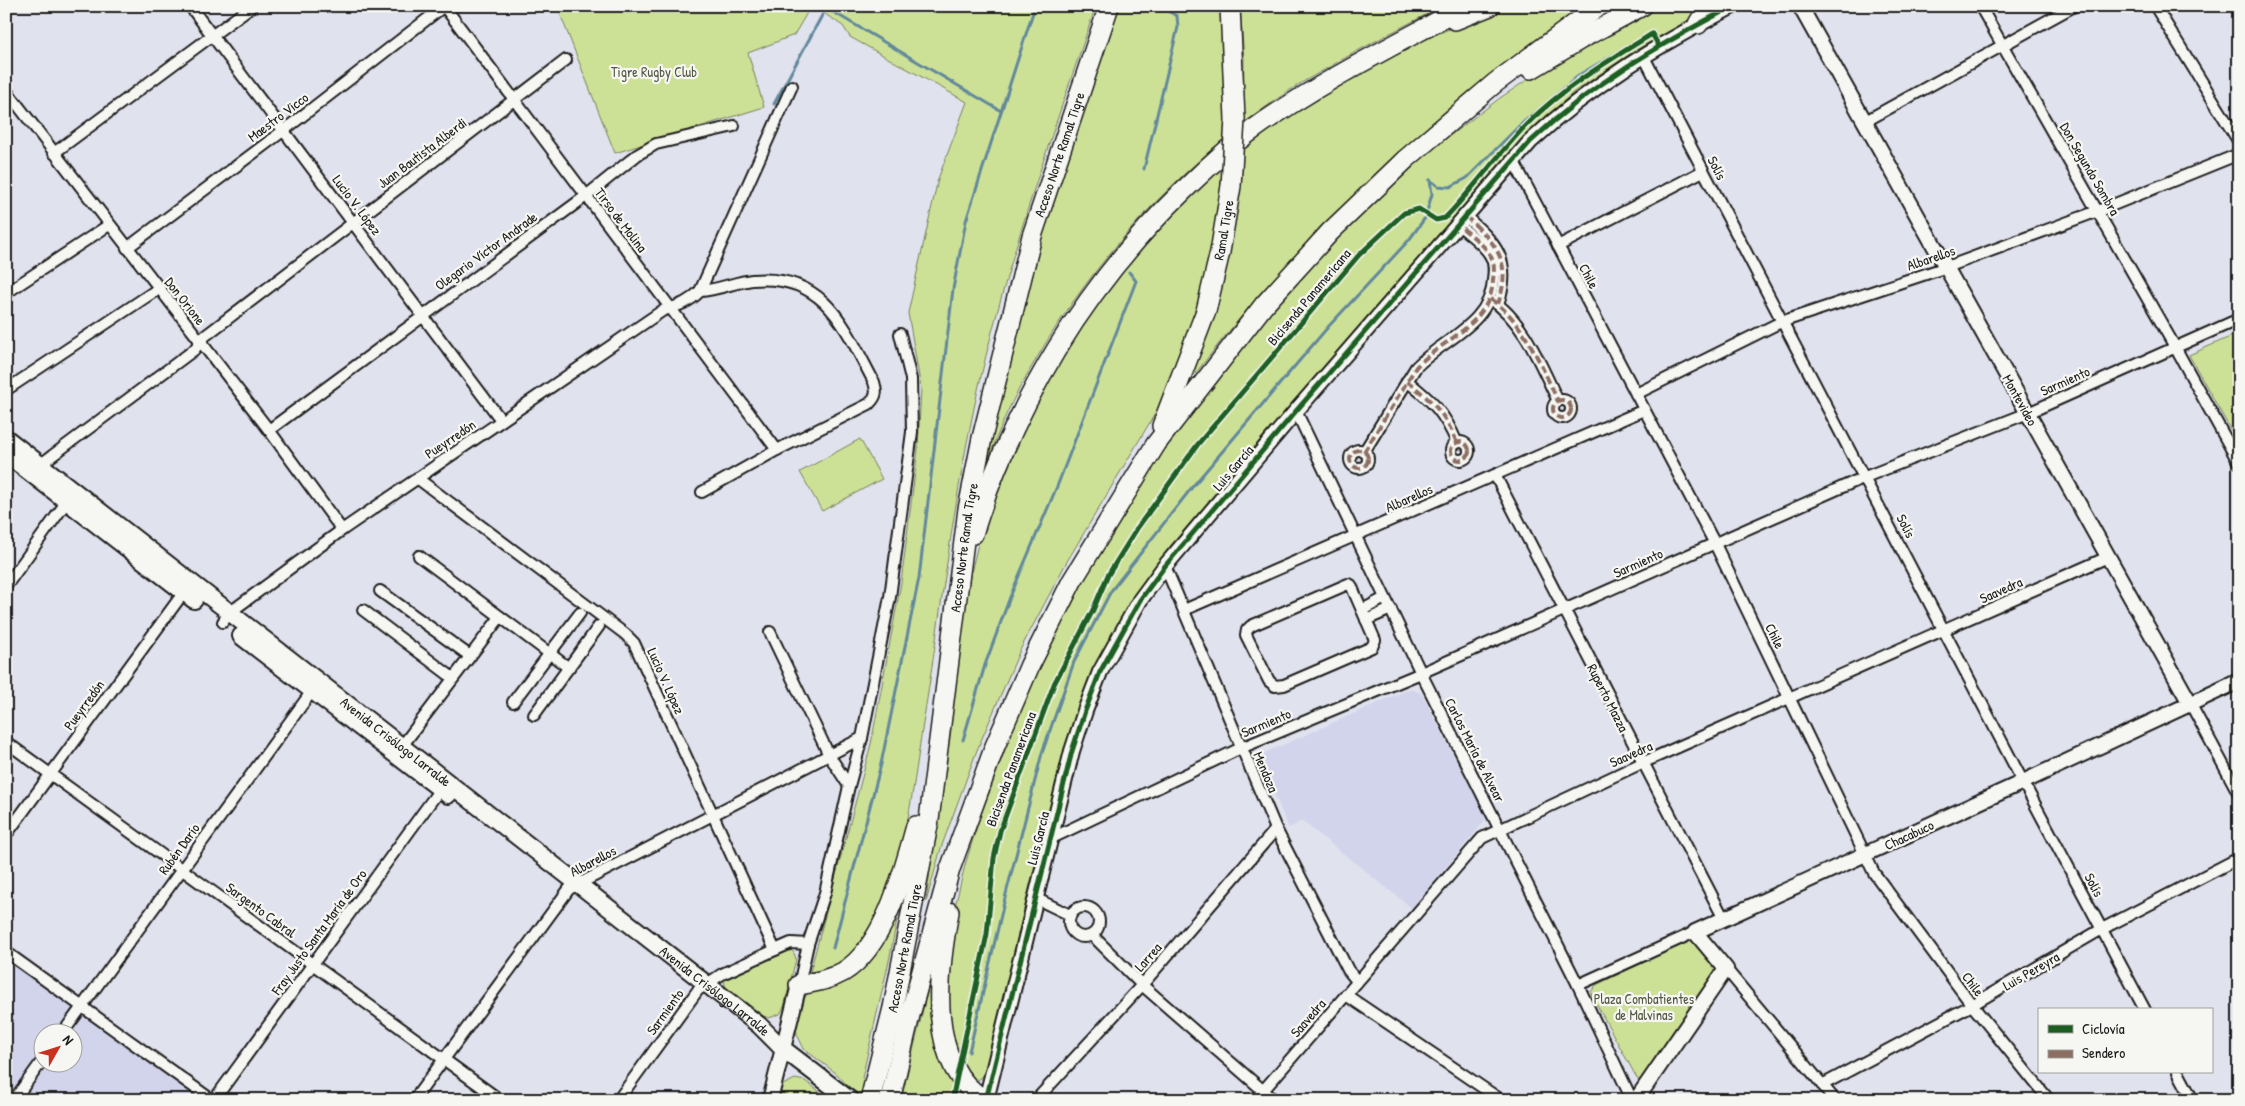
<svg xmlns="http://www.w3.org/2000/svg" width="2245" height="1106" font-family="'Patrick Hand',sans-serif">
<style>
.built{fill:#d1d4eb;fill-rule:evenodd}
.green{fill:#cde196;stroke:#747e59}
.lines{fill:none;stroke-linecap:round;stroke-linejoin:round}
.stream{stroke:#62889c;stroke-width:3}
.street-casing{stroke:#1c1c1c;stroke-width:14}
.secondary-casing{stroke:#1c1c1c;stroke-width:18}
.primary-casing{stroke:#1c1c1c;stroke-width:20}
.highway-casing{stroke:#1c1c1c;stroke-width:22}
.street{stroke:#f6f6f2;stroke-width:10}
.secondary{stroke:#f6f6f2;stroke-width:14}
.primary{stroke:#f6f6f2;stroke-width:16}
.highway{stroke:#f6f6f2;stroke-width:19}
.highway-bridge-casing{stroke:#1c1c1c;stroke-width:22;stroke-linecap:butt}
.highway-bridge{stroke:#f6f6f2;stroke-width:19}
.quiet{stroke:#8d6e63;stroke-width:4;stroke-dasharray:8 4;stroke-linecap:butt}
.cycleway-casing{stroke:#f6f6f2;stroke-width:8}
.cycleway{stroke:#1b5e20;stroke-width:5}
.labels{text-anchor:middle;stroke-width:4.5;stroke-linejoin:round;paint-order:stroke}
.park-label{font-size:14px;fill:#515741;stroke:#f6f6f2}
.street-label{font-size:14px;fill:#1c1c1c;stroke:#f6f6f2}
</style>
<rect width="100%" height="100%" fill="#e0e2ee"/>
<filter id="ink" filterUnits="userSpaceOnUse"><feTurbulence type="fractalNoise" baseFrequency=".02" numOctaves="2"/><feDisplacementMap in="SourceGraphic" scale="10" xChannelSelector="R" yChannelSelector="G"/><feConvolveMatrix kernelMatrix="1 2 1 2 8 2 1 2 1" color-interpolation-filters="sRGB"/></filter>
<g filter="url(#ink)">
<g class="built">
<path d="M 1410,689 L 1421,693 L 1487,818 L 1412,908 L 1302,821 L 1289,828 L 1258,756 Z"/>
<path d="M 6,960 L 200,1100 L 6,1100 ZM 42,1034 L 72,1034 L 72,1064 L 42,1064 Z"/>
</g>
<g class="green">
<path d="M 557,6 L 811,6 L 794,35 L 748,53 L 764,107 L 615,153 Z"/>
<path d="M 813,6 L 1096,6 C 1051,138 1003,271 974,408 C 951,514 940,623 922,730 C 914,782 908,837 889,887 C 881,907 855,958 835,968 C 827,972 818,972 810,972 L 871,744 L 901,583 L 918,449 L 921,388 L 908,313 L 938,179 L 967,102 L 850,37 L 843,26 Z"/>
<path d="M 1114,6 L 1223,6 L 1243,111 L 1244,59 L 1240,6 L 1443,6 C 1407,24 1371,43 1336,63 C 1321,72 1305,80 1290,90 C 1191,157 1111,239 1047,341 C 1031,368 1014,395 1002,424 C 995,440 990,457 984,474 L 991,426 L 1054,186 Z"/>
<path d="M 1505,6 L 1588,6 C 1548,34 1505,61 1468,92 C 1367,176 1275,270 1195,374 L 1191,375 C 1216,310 1232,252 1238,182 L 1212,251 L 1199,303 L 1156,412 L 1066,563 L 1020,650 L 977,750 L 941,848 L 926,902 L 957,657 L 967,589 L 981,532 L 998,480 L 1042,385 L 1116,272 L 1196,185 L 1274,121 L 1408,46 Z"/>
<path d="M 1653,6 L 1699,6 L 1691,19 L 1636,50 L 1574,92 L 1528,134 L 1171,545 C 1151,572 1130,600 1114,630 C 1081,693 1062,762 1044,830 C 1023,910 1005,990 988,1070 L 981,1078 L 974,1082 L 965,1079 L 948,1037 L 945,1002 L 954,911 L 965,865 L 979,820 L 1026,693 L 1066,609 L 1129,500 L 1172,436 L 1284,293 L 1385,189 L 1427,153 L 1500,98 L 1584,42 Z"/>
<path d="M 2239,333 L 2239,445 L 2189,355 Z"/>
<path d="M 860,439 L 882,479 L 822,511 L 800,472 Z"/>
<path d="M 905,878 L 889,961 L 862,1078 L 890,1100 L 866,1100 L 847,1085 L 837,1074 L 804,1049 L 797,1034 L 796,1026 L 805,997 L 811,989 L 837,979 Z"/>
<path d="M 941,936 L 936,983 L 970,1100 L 901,1100 Z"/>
<path d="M 1693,939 L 1717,967 L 1716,971 L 1642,1080 L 1638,1080 L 1592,996 L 1591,992 L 1596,985 Z"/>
<path d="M 790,949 L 794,953 L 796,959 L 784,1007 L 780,1014 L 769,1018 L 758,1014 L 726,989 L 724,980 L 727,975 L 782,950 Z"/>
<path d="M 795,1079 L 805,1081 L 831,1100 L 778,1100 L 781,1086 Z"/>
</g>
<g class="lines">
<g class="stream">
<path d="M 823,6 L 1001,111"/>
<path d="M 774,104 L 826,8"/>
<path d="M 1144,169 L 1178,27 L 1177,16 L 1166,10"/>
<path d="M 1430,180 L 1438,186 L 1450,187 L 1467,178 L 1519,126 L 1582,73 L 1651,33"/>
<path d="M 963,740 L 985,665 L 1010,597 L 1058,484 L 1136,281 L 1129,272"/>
<path d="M 833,948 L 881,764 L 919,578 L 953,289 L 966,221 L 1035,6"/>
<path d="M 969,1052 L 1005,898 L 1042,753 L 1074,662 L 1111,591 L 1193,486 L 1328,327 L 1409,240 L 1425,218 L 1432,194 L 1430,180"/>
</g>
<g class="street-casing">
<g id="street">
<path d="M 190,6 L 501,420"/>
<path d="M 444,6 L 777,450"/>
<path d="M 1980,6 L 2175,347 L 2239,463"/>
<path d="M 2155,6 L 2239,142"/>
<path d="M 1643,55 L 2023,782 L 2145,1010"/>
<path d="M 6,90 L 269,430 L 342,530"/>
<path d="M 1864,122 L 2074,6"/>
<path d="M 54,153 L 252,6"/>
<path d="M 1513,160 L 1715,544 L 1874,873 L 1972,1005 L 2049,1100"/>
<path d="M 1465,216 C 1496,243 1513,261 1498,304"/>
<path d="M 1558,246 L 1703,171"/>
<path d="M 127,248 L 283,131 L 444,6"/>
<path d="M 700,291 C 718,290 735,282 752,280 C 826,273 845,328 874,382 C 877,392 877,396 869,404 L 777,450 L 702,492"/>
<path d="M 6,293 L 109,225"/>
<path d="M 1490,299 C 1524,320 1541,366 1558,401"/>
<path d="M 1407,381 C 1433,402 1444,412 1457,443"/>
<path d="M 6,390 L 158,289"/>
<path d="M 1636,394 L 1781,322 L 1947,267 L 2098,211 L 2239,154"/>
<circle cx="1562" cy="409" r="9"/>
<path d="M 1296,411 L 1421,673 L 1578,985 L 1632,1100"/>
<path d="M 269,430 L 586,196 L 637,155 L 656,144 L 734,126"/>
<circle cx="1460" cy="451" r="9"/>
<circle cx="1359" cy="459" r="9"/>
<path d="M 1364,452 L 1416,367 C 1443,339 1491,324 1493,280 C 1494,272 1495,264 1491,257 C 1485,244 1468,234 1458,224"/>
<path d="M 41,464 L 194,350 L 205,336 L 566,60"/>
<path d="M 1495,475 L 1724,919"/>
<path d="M 417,478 L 625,634 L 634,643 L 775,950"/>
<path d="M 419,556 L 569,668"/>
<path d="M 1165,566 L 1276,829 L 1348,970 L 1357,981"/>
<path d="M 1348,584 L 1351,585 L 1375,640 L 1372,647 L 1284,685 L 1275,686 L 1269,681 L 1246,635 L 1247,630 L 1251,626 Z"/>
<path d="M 6,586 L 70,497"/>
<path d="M 380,591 L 470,656"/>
<path d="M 363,610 L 453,678"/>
<path d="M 1184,610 L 1644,410"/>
<path d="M 1362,610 L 1385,598"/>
<path d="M 1366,620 L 1391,609"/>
<path d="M 223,622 L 229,613 L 342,530 L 662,311 C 677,306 689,303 700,291 L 792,86"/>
<path d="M 770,632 L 829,755 L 849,786"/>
<path d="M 513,702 L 580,613"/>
<path d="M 2190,703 L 2239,794"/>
<path d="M 534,715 L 599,626"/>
<path d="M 6,742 L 500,1100"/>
<path d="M 399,750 L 500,617"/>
<path d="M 6,835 L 184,592"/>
<path d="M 1050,839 L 1241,748 L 1421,673 L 1865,477 L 2028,413 L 2239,319"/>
<path d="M 1035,898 L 1070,915"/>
<circle cx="1084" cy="922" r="15"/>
<path d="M 1092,935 L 1142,985 L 1274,1100"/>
<path d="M 6,952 L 212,1100"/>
<path d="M 1726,969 L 1835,1100"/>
<path d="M 799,985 L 808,944 L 825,893 L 849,786 L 862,738 L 890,597 L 912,432 L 911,379 L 900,334"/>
<path d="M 1578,985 L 1695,932"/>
<path d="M 1346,995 L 1501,1100"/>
<path d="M 62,1034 L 315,687"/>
<path d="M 2178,1072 L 2193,1100"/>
<path d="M 1822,1085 L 1972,1005 L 2102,929 L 2239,858"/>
<path d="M 14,1100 L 42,1061"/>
<path d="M 214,1100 L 443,785"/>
<path d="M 414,1100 L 569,889 L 862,738"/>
<path d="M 618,1100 L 698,990 L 722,974 L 775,950 L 791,943 L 808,944"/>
<path d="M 1036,1100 L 1142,985 L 1276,829"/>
<path d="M 1255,1100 L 1482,838 L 1642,763 L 2108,557"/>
</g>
</g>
<g class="secondary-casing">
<g id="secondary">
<path d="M 1800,6 L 2190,703"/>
<path d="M 770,1100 L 799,985"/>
<path d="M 986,1100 L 1072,751 L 1085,711 L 1100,672 L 1140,600 L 1165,566 L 1296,411 L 1530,142 C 1593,83 1657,46 1733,6"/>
<path d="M 1636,1100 L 1726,969 L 1695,932 L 2023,782 L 2239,681"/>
</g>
</g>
<g class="primary-casing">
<g id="primary">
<path id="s1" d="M 6,438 L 759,1025 L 782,1048 L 850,1100"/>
<path d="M 6,454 L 194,600"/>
<path d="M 241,636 L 448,795"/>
</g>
</g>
<g class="highway-casing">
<g id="highway">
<path d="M 1230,6 L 1235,119"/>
<path d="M 1455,20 L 1490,6"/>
<path d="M 1698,24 L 1704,14 L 1705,6"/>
<path d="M 1531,69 L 1581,39 L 1642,6"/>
<path id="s2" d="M 1162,426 L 1206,311 L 1220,252 L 1231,186"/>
<path d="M 973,534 C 1014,403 1085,286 1183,191 C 1205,170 1227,148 1251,131 C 1319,82 1393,46 1466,6"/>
<path d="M 949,912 C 938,970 925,1066 985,1100"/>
<path d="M 799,985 C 815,982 829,980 843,972 C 885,947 904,870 916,826"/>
<path id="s3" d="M 870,1100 L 893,1008 L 929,820 L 968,509 L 982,438 L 1032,236 L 1109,6"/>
<path d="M 890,1100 L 910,1015 L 950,869 L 995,746 L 1030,665 L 1072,581 L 1156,444 L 1264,305 L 1330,232 L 1406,159 L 1495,83 L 1599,6"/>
</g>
</g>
<use href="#street" class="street"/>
<use href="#secondary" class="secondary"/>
<use href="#primary" class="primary"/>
<use href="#highway" class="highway"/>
<g class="highway-bridge-casing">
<path id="highway-bridge" d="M 1231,186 L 1235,119"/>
</g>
<use href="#highway-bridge" class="highway-bridge"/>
<g class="quiet">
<path d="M 1465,216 C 1496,243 1513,261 1498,304"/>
<path d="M 1490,299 C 1524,320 1541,366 1558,401"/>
<path d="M 1407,381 C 1433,402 1444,412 1457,443"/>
<circle cx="1562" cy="409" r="9"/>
<circle cx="1460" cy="451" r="9"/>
<circle cx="1359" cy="459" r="9"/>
<path d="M 1364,452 L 1416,367 C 1443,339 1491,324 1493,280 C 1494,272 1495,264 1491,257 C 1485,244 1468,234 1458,224"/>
</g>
<g class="cycleway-casing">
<g id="cycleway">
<path d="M 952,1100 L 987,934 L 994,858 L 1000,831 L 1054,684 L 1093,610 L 1108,575 L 1138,527 L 1198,444 L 1359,255 L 1404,213 L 1419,209 L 1436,220 L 1445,218 C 1474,188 1499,153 1528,123 C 1564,87 1608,61 1652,34 L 1659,46"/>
<path d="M 986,1100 L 1072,751 L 1085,711 L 1100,672 L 1140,600 L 1165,566 L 1296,411 L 1530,142 C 1593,83 1657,46 1733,6"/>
</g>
</g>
<use href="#cycleway" class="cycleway"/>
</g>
</g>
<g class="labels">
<g class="park-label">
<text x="654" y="77">Tigre Rugby Club</text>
<text x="1644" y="1004">Plaza Combatientes<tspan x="1644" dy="16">de Malvinas</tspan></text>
</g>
<g class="street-label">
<text transform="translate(278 117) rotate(-37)" y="5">Maestro Vicco</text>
<text transform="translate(422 153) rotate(-37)" y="5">Juan Bautista Alberdi</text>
<text dy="5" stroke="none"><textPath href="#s3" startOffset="966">Acceso Norte Ramal Tigre</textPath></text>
<text transform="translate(1717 168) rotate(63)" y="5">Solís</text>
<text transform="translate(2090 169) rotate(60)" y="5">Don Segundo Sombra</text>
<text transform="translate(357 205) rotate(53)" y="5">Lucio V. López</text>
<text transform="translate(621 220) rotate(53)" y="5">Tirso de Molina</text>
<text dy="5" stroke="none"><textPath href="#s2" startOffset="206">Ramal Tigre</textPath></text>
<text transform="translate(486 251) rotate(-36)" y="5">Olegario Víctor Andrade</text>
<text transform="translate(1931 258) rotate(-19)" y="5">Albarellos</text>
<text transform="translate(1589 276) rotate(62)" y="5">Chile</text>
<text transform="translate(1309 297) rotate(-50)" y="5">Bicisenda Panamericana</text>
<text transform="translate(185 301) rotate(52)" y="5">Don Orione</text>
<text transform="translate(2065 381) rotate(-24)" y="5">Sarmiento</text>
<text transform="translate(2020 400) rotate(61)" y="5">Montevideo</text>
<text transform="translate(450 439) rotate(-34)" y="5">Pueyrredón</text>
<text transform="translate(1233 468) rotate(-50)" y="5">Luis García</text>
<text transform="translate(1409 498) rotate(-24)" y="5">Albarellos</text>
<text transform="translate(1906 526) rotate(63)" y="5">Solís</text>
<text dy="5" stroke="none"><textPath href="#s3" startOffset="561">Acceso Norte Ramal Tigre</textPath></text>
<text transform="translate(1638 563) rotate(-24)" y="5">Sarmiento</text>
<text transform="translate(2001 590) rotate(-24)" y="5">Saavedra</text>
<text transform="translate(1775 636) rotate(64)" y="5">Chile</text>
<text transform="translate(666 681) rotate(66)" y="5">Lucio V. López</text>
<text transform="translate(1608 698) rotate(63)" y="5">Ruperto Mazza</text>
<text transform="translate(84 705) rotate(-54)" y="5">Pueyrredón</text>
<text transform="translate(1266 723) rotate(-23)" y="5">Sarmiento</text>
<text dy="5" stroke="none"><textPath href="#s1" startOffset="494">Avenida Crisólogo Larralde</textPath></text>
<text transform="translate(1475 750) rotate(63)" y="5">Carlos María de Alvear</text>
<text transform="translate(1631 754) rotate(-24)" y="5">Saavedra</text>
<text transform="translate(1011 769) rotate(-70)" y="5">Bicisenda Panamericana</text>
<text transform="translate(1266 772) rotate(67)" y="5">Mendoza</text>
<text transform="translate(1909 835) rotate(-25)" y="5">Chacabuco</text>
<text transform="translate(1038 838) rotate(-76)" y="5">Luis García</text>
<text transform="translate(179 849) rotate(-54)" y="5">Rubén Darío</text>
<text transform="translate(593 861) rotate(-28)" y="5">Albarellos</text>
<text transform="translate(2094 885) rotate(62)" y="5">Solís</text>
<text transform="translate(261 910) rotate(36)" y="5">Sargento Cabral</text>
<text transform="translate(319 932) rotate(-54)" y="5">Fray Justo Santa María de Oro</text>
<text dy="5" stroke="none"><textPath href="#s3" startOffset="156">Acceso Norte Ramal Tigre</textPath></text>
<text transform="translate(1148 957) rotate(-49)" y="5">Larrea</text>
<text transform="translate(2031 971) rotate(-30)" y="5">Luis Pereyra</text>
<text transform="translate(1973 984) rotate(53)" y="5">Chile</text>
<text dy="5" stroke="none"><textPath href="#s1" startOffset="899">Avenida Crisólogo Larralde</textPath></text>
<text transform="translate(665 1012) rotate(-54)" y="5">Sarmiento</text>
<text transform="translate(1308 1018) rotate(-49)" y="5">Saavedra</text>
</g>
</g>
<rect width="2245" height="1106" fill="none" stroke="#f6f6f2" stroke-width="25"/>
<rect x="12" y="12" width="2220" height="1081" fill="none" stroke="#1c1c1c" stroke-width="2" filter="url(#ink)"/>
<rect x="2038" y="1008" width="175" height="65" fill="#f6f6f2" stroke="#9f9f9c"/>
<rect x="2048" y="1025" width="25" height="8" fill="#1b5e20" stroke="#9f9f9c"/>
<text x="2082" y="1034" font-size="15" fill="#1c1c1c">Ciclovía</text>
<rect x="2048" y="1050" width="25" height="8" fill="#8d6e63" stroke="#9f9f9c"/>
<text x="2082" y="1058" font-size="15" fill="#1c1c1c">Sendero</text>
<g transform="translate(58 1048) rotate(51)"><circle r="24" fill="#f6f6f2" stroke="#9f9f9c"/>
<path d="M0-4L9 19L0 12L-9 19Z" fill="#c8321e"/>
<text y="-8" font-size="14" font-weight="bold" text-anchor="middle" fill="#1c1c1c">N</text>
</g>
</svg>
